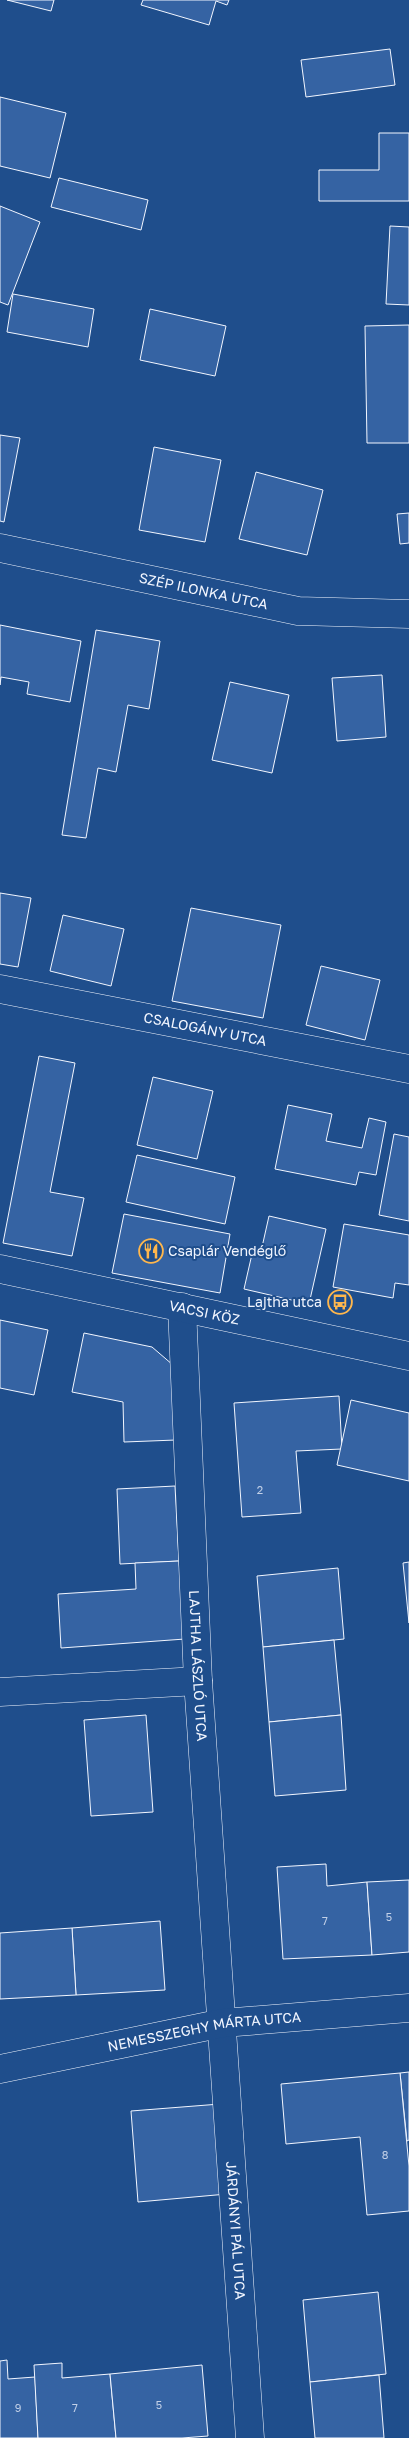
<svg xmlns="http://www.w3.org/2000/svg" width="409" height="2438" font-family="'Golos Text',sans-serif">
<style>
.building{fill:#3563a3;stroke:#f2f6ff}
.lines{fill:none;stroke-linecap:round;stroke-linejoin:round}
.street-casing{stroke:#f2f6ff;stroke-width:29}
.secondary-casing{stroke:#f2f6ff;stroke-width:29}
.street{stroke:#1f4e8c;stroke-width:28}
.secondary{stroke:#1f4e8c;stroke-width:28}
.labels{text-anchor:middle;stroke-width:4;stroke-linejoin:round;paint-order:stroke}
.number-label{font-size:11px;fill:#c3d1e8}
.street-label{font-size:14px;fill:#f2f6ff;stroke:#1f4e8c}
.poi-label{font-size:14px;fill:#f2f6ff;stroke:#1f4e8c;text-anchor:start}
</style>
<rect width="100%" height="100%" fill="#1f4e8c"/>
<g class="building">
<path d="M 7,0 L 54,0 L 51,11 Z"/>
<path d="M 143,0 L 229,0 L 227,5 L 216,1 L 209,25 L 141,5 Z"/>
<path d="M 390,49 L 395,85 L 306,97 L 301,60 Z"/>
<path d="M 0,97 L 66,113 L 50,178 L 0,166 Z"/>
<path d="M 379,133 L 409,133 L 409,201 L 319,201 L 319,170 L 379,170 Z"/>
<path d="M 59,178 L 148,200 L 141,230 L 51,207 Z"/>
<path d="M 0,206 L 40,222 L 8,305 L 0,302 Z"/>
<path d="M 390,226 L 409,227 L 409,305 L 386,304 Z"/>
<path d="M 13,294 L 94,309 L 88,347 L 7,332 Z"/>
<path d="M 150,309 L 226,326 L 215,376 L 140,360 Z"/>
<path d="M 409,325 L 409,443 L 367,443 L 365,326 Z"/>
<path d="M 0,435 L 20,438 L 4,522 L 0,521 Z"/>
<path d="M 154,447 L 221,460 L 205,542 L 139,530 Z"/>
<path d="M 256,472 L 323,490 L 307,555 L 239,539 Z"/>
<path d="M 409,513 L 409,543 L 400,544 L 397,514 Z"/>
<path d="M 0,625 L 81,641 L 70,702 L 27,694 L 29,682 L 1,677 L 0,685 Z"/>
<path d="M 96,630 L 160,641 L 149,709 L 128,705 L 116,772 L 98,768 L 86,838 L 62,835 Z"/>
<path d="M 382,675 L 386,737 L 337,741 L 332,678 Z"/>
<path d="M 230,682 L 289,695 L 272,773 L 212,760 Z"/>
<path d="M 0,893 L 31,898 L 18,967 L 0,964 Z"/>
<path d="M 191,908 L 281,925 L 263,1018 L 172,1001 Z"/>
<path d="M 63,915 L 124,929 L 111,986 L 50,971 Z"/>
<path d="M 321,966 L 380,980 L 365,1040 L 306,1025 Z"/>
<path d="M 39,1056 L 75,1063 L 50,1192 L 84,1198 L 72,1256 L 3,1243 Z"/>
<path d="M 153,1077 L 213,1091 L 197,1159 L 137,1145 Z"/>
<path d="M 288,1105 L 332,1114 L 326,1141 L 362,1148 L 369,1118 L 386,1122 L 376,1175 L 359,1172 L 356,1185 L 275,1169 Z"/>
<path d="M 394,1134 L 409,1137 L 409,1221 L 379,1215 Z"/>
<path d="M 137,1155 L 235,1177 L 225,1224 L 126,1202 Z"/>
<path d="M 124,1214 L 230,1234 L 220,1293 L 112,1273 Z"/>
<path d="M 269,1216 L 326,1229 L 309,1304 L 244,1289 L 252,1254 L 260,1256 Z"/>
<path d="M 344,1224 L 409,1235 L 409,1285 L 395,1283 L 393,1298 L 333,1287 Z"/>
<path d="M 0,1320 L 48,1330 L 34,1395 L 0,1388 Z"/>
<path d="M 84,1333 L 152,1347 L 173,1365 L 176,1440 L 124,1442 L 123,1402 L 72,1392 Z"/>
<path d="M 339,1396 L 342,1449 L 296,1451 L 301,1513 L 242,1517 L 234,1403 Z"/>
<path d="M 351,1400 L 409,1413 L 409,1481 L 337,1465 Z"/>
<path d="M 175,1486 L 179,1561 L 120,1564 L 117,1489 Z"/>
<path d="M 179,1561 L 185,1639 L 61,1648 L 58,1594 L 136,1589 L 135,1563 Z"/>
<path d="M 409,1562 L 409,1623 L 403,1563 Z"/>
<path d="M 338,1568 L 344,1639 L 263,1647 L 257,1576 Z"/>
<path d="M 334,1640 L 341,1715 L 269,1722 L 263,1647 Z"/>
<path d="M 146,1715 L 153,1812 L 91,1816 L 84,1720 Z"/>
<path d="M 341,1715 L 346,1790 L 275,1796 L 269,1722 Z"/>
<path d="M 326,1864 L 327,1886 L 367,1882 L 372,1955 L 283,1959 L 277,1867 Z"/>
<path d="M 409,1880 L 409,1952 L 372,1955 L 367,1882 Z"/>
<path d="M 160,1921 L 165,1990 L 76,1995 L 72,1928 Z"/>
<path d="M 72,1928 L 76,1995 L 0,1999 L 0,1933 Z"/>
<path d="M 409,2072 L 409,2140 L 407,2141 L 400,2073 Z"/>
<path d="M 400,2073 L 409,2166 L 409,2211 L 367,2215 L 360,2137 L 286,2144 L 281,2084 Z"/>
<path d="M 220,2104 L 227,2194 L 138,2202 L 131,2111 Z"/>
<path d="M 378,2292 L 386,2374 L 310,2382 L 303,2300 Z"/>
<path d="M 7,2360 L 8,2379 L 35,2377 L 38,2438 L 0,2438 L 0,2361 Z"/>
<path d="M 62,2363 L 62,2378 L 110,2374 L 116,2438 L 38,2438 L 34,2365 Z"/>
<path d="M 202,2365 L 208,2436 L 182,2438 L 116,2438 L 110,2374 Z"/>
<path d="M 379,2375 L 384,2438 L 315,2438 L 310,2382 Z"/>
</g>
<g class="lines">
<g class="street-casing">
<g id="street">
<path id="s1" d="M 0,548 L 298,611 L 409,614"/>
<path id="s2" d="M 0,989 L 409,1069"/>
<path id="s3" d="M 182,1307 L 198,1681 L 250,2438"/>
<path d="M 0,1692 L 198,1681"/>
<path id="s4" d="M 0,2069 L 223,2023 L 409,2008"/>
</g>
</g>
<g class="secondary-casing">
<g id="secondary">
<path id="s5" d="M 0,1269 L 409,1356"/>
</g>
</g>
<use href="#street" class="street"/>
<use href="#secondary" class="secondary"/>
</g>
<defs>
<g id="restaurant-ring" transform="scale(1.25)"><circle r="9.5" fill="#1f4e8c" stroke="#ffb74d" stroke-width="1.5"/><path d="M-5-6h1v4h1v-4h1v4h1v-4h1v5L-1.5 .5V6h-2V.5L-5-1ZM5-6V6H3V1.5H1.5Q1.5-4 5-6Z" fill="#ffb74d"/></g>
<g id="bus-ring" transform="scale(1.25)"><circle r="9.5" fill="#1f4e8c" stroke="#ffb74d" stroke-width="1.5"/><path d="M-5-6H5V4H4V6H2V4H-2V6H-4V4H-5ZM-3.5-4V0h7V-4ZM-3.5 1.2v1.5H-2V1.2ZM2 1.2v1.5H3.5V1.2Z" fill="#ffb74d"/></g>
</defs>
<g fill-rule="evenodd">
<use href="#restaurant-ring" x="151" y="1251"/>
<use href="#bus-ring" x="340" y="1302"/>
</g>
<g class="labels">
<g class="number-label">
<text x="260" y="1494">2</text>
<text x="389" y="1921">5</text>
<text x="325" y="1925">7</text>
<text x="385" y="2159">8</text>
<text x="159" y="2409">5</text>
<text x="18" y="2412">9</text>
<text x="75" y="2412">7</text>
</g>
<g class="street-label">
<text dy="5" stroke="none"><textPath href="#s1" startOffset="208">SZÉP ILONKA UTCA</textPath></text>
<text dy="5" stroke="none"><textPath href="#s2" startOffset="209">CSALOGÁNY UTCA</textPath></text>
<text dy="5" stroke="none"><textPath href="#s5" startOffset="209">VACSI KÖZ</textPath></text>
<text dy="5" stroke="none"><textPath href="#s3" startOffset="359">LAJTHA LÁSZLÓ UTCA</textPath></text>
<text dy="5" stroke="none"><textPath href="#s4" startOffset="208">NEMESSZEGHY MÁRTA UTCA</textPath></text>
<text dy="5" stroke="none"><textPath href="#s3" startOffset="925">JÁRDÁNYI PÁL UTCA</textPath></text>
</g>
<g class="poi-label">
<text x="168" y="1256">Csaplár Vendéglő</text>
<text x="322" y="1307" text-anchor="end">Lajtha utca</text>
</g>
</g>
</svg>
